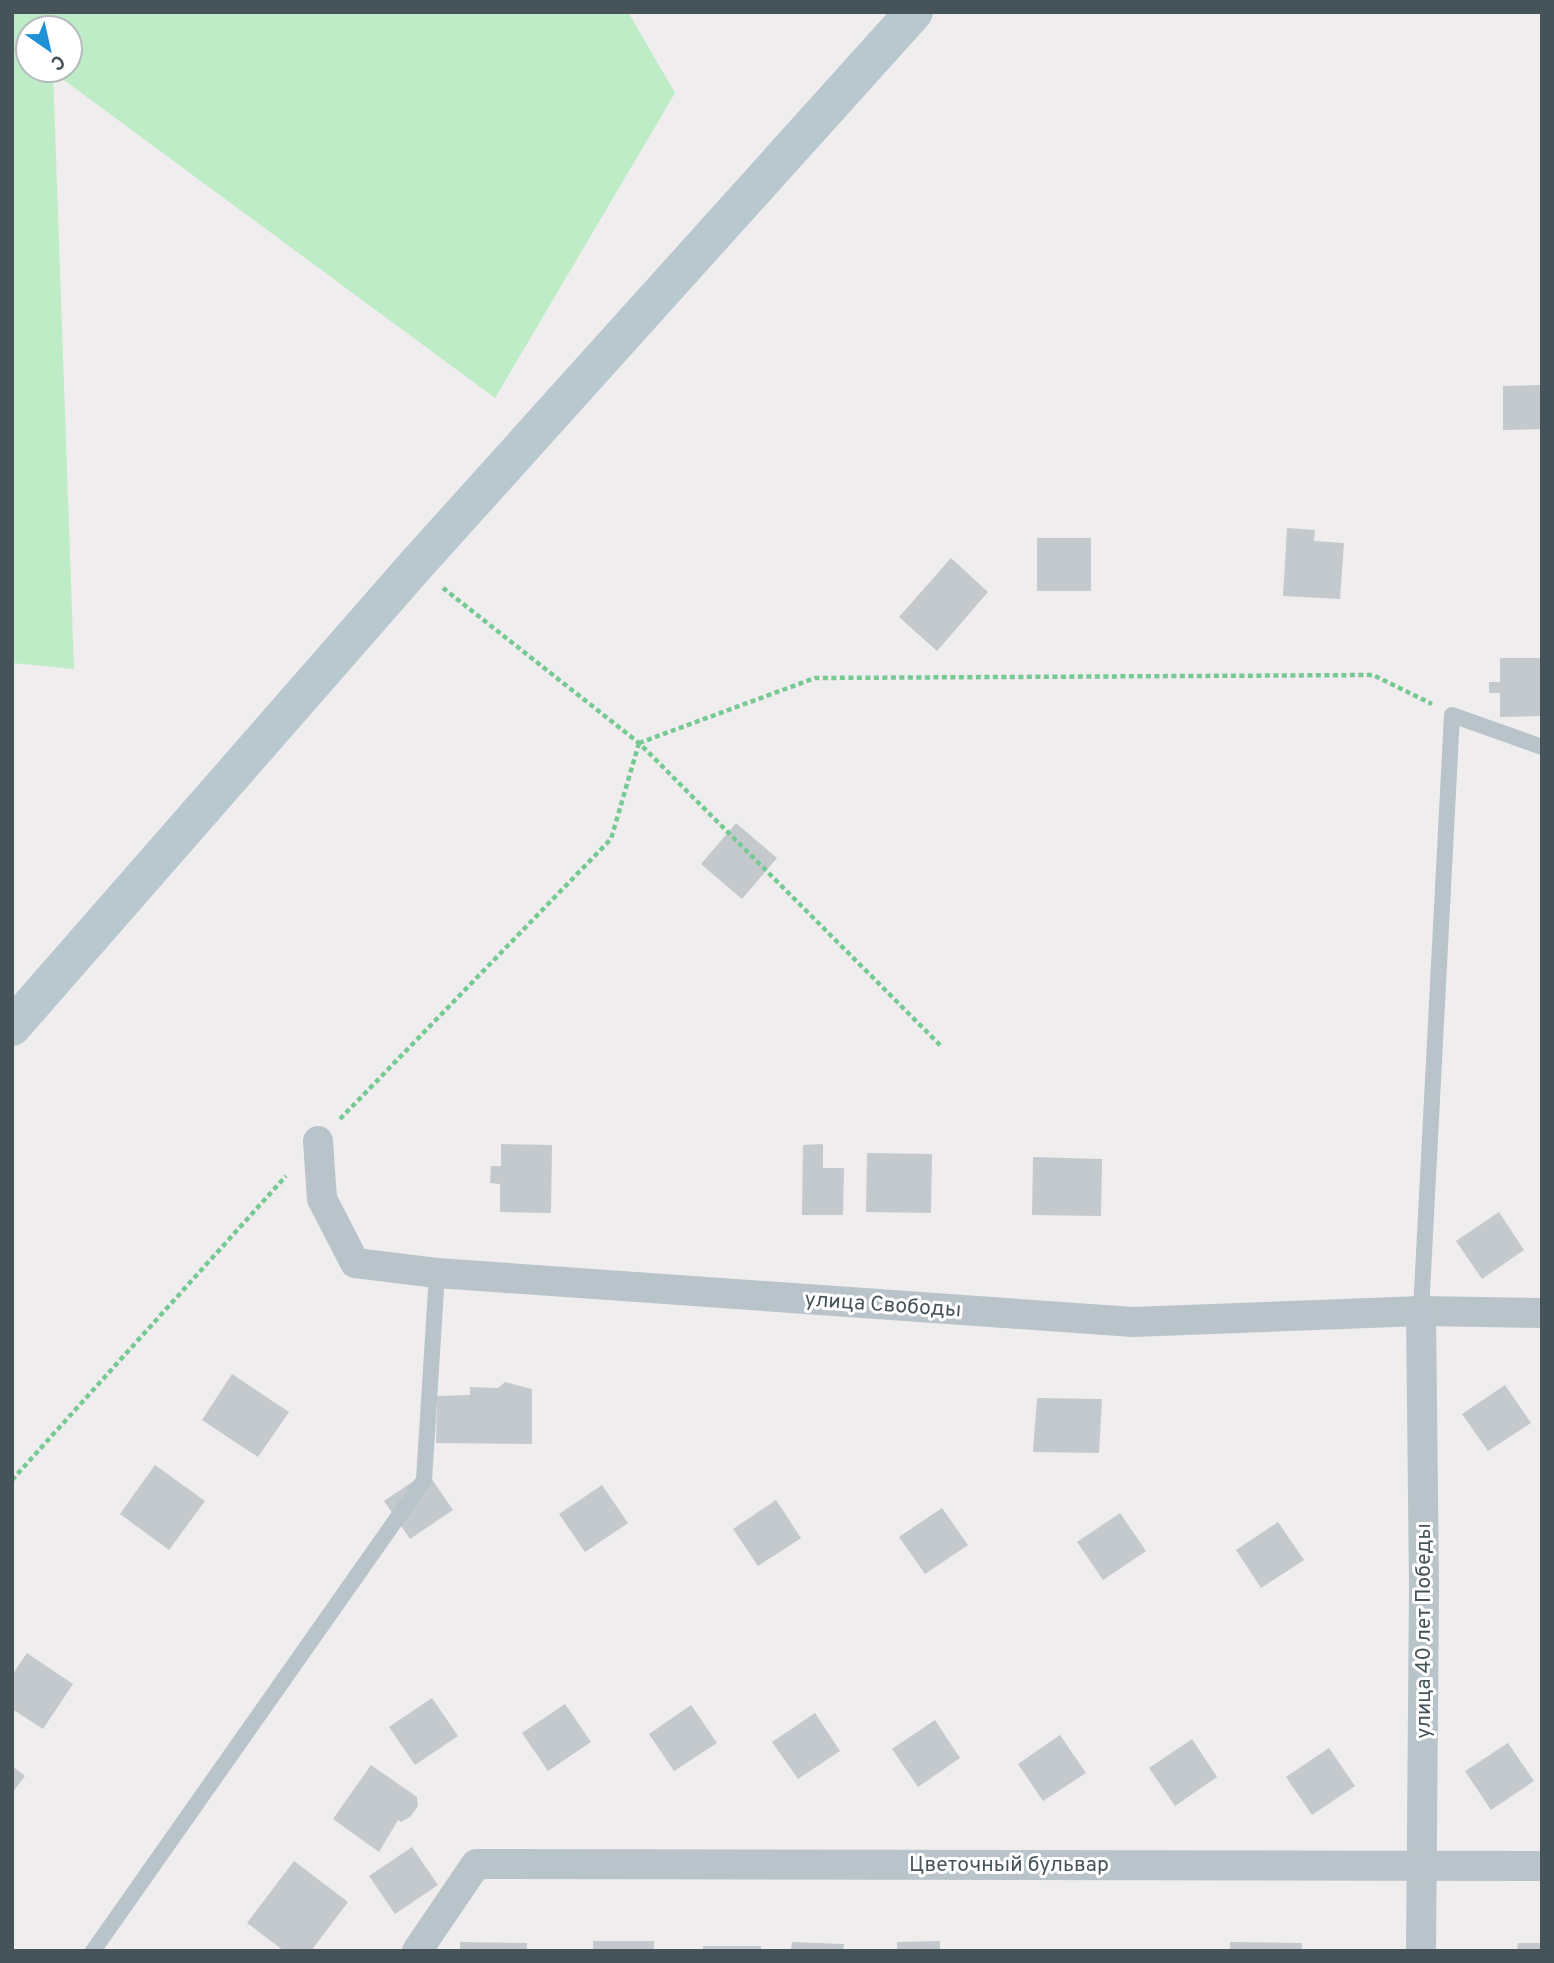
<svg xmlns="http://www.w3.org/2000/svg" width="1554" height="1963" font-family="Overpass,sans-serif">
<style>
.green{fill:#bdecc7;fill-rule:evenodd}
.building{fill:#c4c9cd}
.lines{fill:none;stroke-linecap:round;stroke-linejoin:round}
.path{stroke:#76c992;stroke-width:4.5;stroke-dasharray:5 3.5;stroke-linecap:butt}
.service{stroke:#b9c4ca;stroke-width:16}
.minor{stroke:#b9c4ca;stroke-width:30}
.secondary{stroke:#b9c7cf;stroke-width:38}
.labels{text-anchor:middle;stroke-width:6;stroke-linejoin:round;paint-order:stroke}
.street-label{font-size:21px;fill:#46545a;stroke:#fff}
</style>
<rect width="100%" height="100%" fill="#f0edee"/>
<path class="green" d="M 12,12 L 628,12 L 675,93 L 495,398 L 53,72 L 74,669 L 12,663 ZM 28,28 L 70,28 L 70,70 L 28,70 Z"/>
<g class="building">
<path d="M 1542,385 L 1542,429 L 1503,430 L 1503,386 Z"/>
<path d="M 1287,528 L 1315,530 L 1314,541 L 1344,543 L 1340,599 L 1283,596 Z"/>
<rect x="1037" y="538" width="54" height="53"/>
<path d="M 951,558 L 988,592 L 937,651 L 899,617 Z"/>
<path d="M 1500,658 L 1542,658 L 1542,716 L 1500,717 L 1500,693 L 1489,693 L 1489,682 L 1500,682 Z"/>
<path d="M 736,823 L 777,858 L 742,899 L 701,864 Z"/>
<path d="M 501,1144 L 552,1145 L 551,1213 L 500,1212 L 500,1184 L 490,1183 L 491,1166 L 501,1166 Z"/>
<path d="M 823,1144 L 823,1168 L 844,1168 L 843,1215 L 802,1215 L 803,1145 Z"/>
<path d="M 867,1153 L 932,1154 L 931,1213 L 866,1212 Z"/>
<path d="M 1033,1157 L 1102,1159 L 1101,1216 L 1032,1215 Z"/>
<path d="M 1499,1212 L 1524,1250 L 1482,1279 L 1456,1241 Z"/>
<path d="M 232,1374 L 289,1412 L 258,1457 L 202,1420 Z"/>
<path d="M 505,1382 L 532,1389 L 532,1444 L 436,1443 L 437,1396 L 470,1395 L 470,1387 L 498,1388 Z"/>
<path d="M 1505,1385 L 1531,1423 L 1488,1451 L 1462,1414 Z"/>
<path d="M 1037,1398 L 1102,1399 L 1099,1453 L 1033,1452 Z"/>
<path d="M 155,1465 L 205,1501 L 169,1550 L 120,1514 Z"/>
<path d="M 427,1472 L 453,1510 L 410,1539 L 384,1501 Z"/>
<path d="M 602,1485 L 628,1523 L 585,1552 L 559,1514 Z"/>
<path d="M 776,1500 L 801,1538 L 758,1566 L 733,1529 Z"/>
<path d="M 942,1508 L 968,1545 L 925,1574 L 899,1537 Z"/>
<path d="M 1120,1513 L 1146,1551 L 1103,1580 L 1077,1542 Z"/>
<path d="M 1278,1522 L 1304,1560 L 1261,1588 L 1236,1550 Z"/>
<path d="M 27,1653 L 73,1684 L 43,1729 L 12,1709 L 12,1675 Z"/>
<path d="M 432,1698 L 458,1736 L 415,1765 L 389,1727 Z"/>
<path d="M 565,1704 L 591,1742 L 548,1771 L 522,1733 Z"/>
<path d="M 691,1705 L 717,1743 L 674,1771 L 649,1734 Z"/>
<path d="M 815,1713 L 840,1751 L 798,1779 L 772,1742 Z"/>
<path d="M 935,1720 L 960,1758 L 918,1787 L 892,1749 Z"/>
<path d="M 1060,1735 L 1086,1773 L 1043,1801 L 1018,1764 Z"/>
<path d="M 1192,1739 L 1217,1777 L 1175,1806 L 1149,1768 Z"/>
<path d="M 1508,1743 L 1534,1781 L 1491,1810 L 1465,1771 Z"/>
<path d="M 1329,1748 L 1355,1786 L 1312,1815 L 1286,1777 Z"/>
<path d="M 371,1765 L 417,1797 L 418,1806 L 410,1817 L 401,1822 L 398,1820 L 379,1852 L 333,1819 Z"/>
<path d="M 12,1766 L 25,1776 L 12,1793 Z"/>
<path d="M 412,1847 L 438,1885 L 395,1914 L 369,1876 Z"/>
<path d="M 294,1861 L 348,1902 L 311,1951 L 284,1951 L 247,1923 Z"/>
<rect x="593" y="1941" width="61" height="10"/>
<path d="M 940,1941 L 940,1951 L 897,1951 L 897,1942 Z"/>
<path d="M 460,1942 L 527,1943 L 527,1951 L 460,1951 Z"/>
<path d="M 792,1942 L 844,1944 L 843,1951 L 791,1951 Z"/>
<path d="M 1230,1942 L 1302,1943 L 1302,1951 L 1230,1951 Z"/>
<path d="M 1518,1943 L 1542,1943 L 1542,1951 L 1517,1951 Z"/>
<rect x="703" y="1946" width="58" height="5"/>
</g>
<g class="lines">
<g class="path">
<path d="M 443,588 L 639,743 L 941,1046"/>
<path d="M 639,743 L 815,678 L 1373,675 L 1432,704"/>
<path d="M 340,1119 L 611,839 L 639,743"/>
<path d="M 12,1480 L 286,1176"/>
</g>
<g class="service">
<path d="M 1421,1311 L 1452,715 L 1542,747"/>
<path d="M 93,1951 L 424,1480 L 437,1273"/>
</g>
<g class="minor">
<path d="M 318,1141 L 322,1199 L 355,1263 L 437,1273 L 1133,1322 L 1421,1311 L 1542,1313"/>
<path d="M 1421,1311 L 1424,1588 L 1421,1951"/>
<path d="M 417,1951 L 476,1864 L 1542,1866"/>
</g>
<path class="secondary" d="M 12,1027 L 415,566 L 914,12"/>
</g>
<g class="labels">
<g class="street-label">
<text transform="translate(883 1304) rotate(4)" y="7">улица Свободы</text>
<text transform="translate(1423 1631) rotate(-90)" y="7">улица 40 лет Победы</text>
<text x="1009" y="1871">Цветочный бульвар</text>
</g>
</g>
<rect width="1554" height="1963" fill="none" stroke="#46545a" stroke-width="28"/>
<g transform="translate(49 49) rotate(146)"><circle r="33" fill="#ffffff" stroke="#b5bbbd" stroke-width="2"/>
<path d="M0-5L12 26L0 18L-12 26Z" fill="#2090d7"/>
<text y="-10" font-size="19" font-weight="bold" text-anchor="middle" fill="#46545a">С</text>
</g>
</svg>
